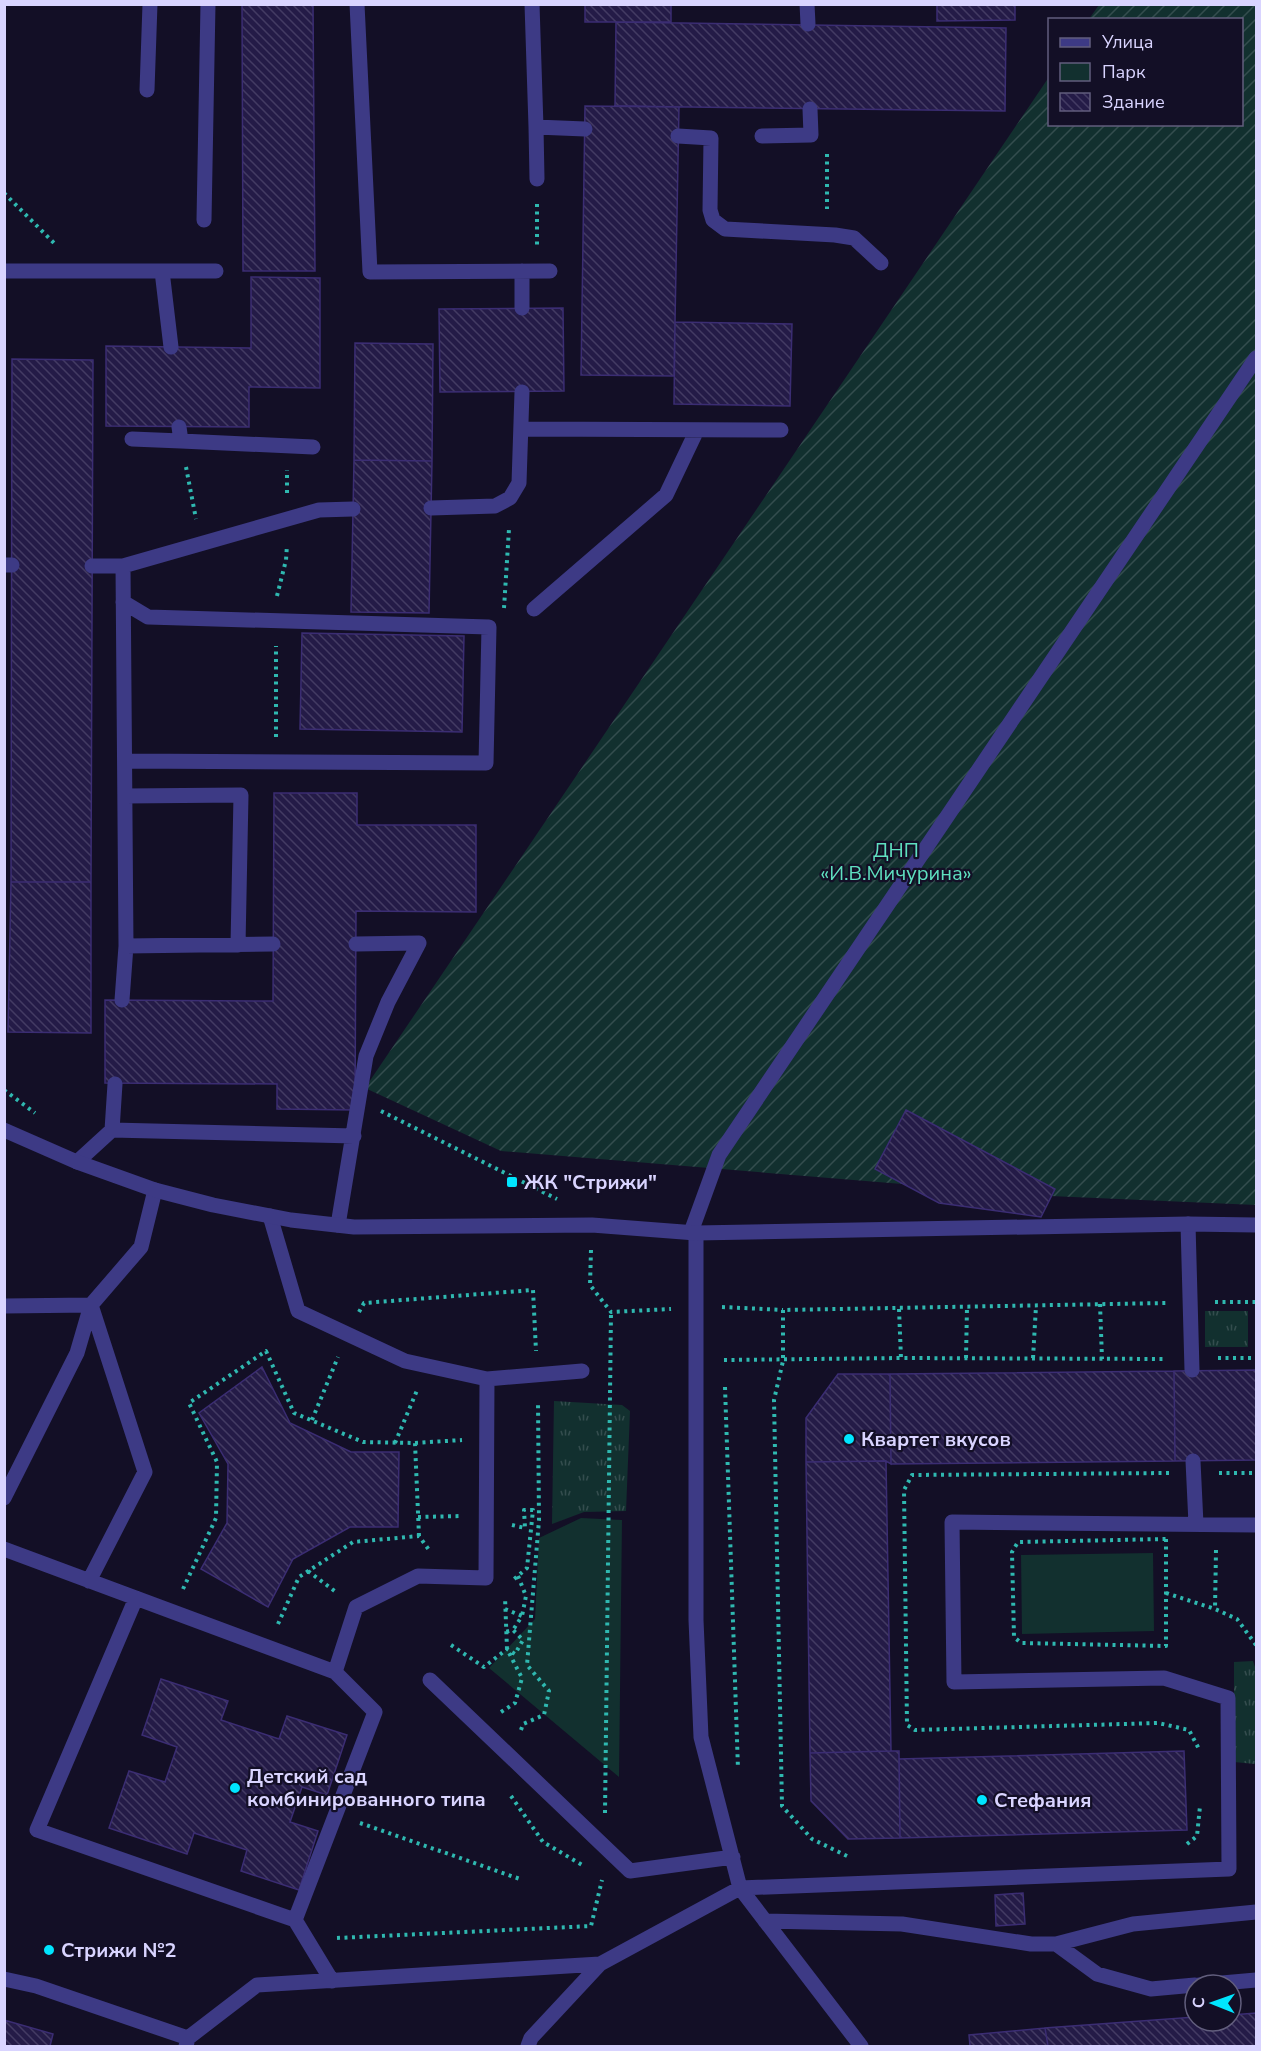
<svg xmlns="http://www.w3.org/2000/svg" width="1261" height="2051" viewBox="0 0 1261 2051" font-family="'Nunito Sans',sans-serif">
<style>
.grass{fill:url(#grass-tufts)}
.park{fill:#12302f}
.garden{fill:url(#garden-furrows)}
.building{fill:url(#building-back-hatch);stroke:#3b2d73;stroke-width:1.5}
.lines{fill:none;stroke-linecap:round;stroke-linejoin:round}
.path{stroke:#2fb8b0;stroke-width:4;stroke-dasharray:3 4.5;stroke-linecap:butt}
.lane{stroke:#3d3a85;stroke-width:15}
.street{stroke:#3d3a85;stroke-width:15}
.poi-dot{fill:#00e5ff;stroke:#130f26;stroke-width:2}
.labels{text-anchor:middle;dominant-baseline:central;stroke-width:4.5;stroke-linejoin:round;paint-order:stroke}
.park-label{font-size:20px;fill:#5fe0c0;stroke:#130f26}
.poi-label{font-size:20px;font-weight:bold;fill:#d9d4ff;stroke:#130f26;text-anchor:start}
</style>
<defs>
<pattern id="grass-tufts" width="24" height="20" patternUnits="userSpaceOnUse" patternTransform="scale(1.5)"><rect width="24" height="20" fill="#12302f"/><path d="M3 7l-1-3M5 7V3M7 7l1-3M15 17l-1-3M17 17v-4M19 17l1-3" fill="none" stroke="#344d4e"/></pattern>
<pattern id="garden-furrows" width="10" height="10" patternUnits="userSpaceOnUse" patternTransform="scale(1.5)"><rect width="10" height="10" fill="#12302f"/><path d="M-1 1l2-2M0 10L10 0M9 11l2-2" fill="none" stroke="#344d4e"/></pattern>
<pattern id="building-back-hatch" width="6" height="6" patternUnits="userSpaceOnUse" patternTransform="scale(1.5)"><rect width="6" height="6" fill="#241b47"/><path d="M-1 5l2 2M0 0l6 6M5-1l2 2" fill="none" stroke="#433b63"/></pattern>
</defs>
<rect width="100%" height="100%" fill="#130f26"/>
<path class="grass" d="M1205,1311H1248V1347H1205Z
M554,1401L622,1405L630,1411L626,1511L584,1512L552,1524Z
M1253,1661L1256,1670L1255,1764L1234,1762V1662Z"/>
<path class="park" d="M581,1518L622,1520L619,1777L489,1668L535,1619L539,1538Z
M1153,1553L1154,1631L1022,1634L1021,1555Z"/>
<path class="garden" d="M1099,5H1256V1205L1050,1196L501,1151L365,1088L1049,77L1050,124H1242V20L1089,19Z"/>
<path class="building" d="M242,4H313L315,271H243Z
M585,4H671V22H585Z
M937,4H1015V20L937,21Z
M616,22L1006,28L1005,111L615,106Z
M585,106L679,107L674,376L581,375Z
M251,277L320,278V388L249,387V427L106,426V346L251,348Z
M563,308L564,391L440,392L439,309Z
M675,322L792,324L790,406L674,404Z
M355,343L433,344L432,461L354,460Z
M12,359L93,360L91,882H11Z
M354,460L432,461L429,613L351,612Z
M302,633L464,636L462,732L300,729Z
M274,793H357V825H476V912L356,911L355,1110L277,1109V1084L105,1083V1000L273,1001Z
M11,882H91V1033L8,1032Z
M906,1110L1055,1189L1041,1217L939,1203L875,1169Z
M262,1367L290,1423L351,1452H399L398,1527H350L293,1559L268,1607L201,1569L227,1523L228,1464L199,1413Z
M1256,1370V1460L1175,1461L1174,1371Z
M1174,1371L1175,1461L891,1464L890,1374Z
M838,1374H890L891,1464L886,1461L806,1462V1418Z
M886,1461L891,1751L810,1753L806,1462Z
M161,1679L228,1701L221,1720L279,1739L287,1716L347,1735L327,1795L302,1787L290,1822L318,1831L299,1890L241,1871L247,1850L194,1833L187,1854L109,1828L129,1771L165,1782L177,1747L142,1735Z
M891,1751H899L900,1838L848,1839L811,1801L810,1753Z
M1184,1751L1187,1830L900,1838L899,1759Z
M1023,1893L1025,1924L996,1926L995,1895Z
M1256,2013V2046H1048L1045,2028L1195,2017V2021H1231V2015Z
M4,2020L53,2034L50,2046H4Z
M1045,2028L1048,2046H970L969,2035Z"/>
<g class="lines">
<path class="path" d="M827,154V209
M4,193L57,246
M537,204V247
M186,467L196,519
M287,493V470
M277,596L286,560L287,545
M504,608L509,529
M276,737V646
M4,1090L35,1113
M381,1111L557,1199
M591,1250L590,1285L611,1312L671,1309
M1215,1302H1256
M1100,1304L1102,1359
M722,1307L783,1310
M899,1309L901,1358L1166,1359
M359,1312L364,1303L533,1290L536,1351
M966,1358L967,1307
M1033,1358L1036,1306
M1218,1358H1256
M724,1360L901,1358
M725,1387L738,1769
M312,1420L338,1357
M395,1443L418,1388
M415,1443L462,1440
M1169,1473L912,1475L904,1490L907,1725L915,1730L1158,1723L1189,1730L1200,1751
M1219,1473H1256
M418,1517L462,1516
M512,1525L525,1528L524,1510H533L527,1568L512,1581
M1166,1539V1646L1021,1643L1014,1637L1012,1552L1018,1542Z
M1216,1550L1215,1609L1237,1619L1256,1645
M308,1571L336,1592
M518,1576L526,1596L522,1616
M183,1589L216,1518L217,1462L189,1403L266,1351L294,1413L363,1442L415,1443L419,1536
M1166,1593L1215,1609
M505,1609L522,1616L513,1630
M278,1624L299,1577L353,1542L419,1536L429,1550
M451,1645L484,1667L507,1649L515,1654L523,1640L513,1630L505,1632
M501,1712L515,1703L522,1678L507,1649L505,1597
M521,1730L523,1724L544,1715L549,1691L527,1665L539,1520L538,1401
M511,1796L543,1842L584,1866
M605,1813L611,1312
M360,1823L520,1879
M1187,1844L1197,1836L1200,1806
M847,1856L812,1839L782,1806L774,1400L783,1361V1310L1166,1303
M337,1938L591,1926L602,1880"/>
<path class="lane" d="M357,4L370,272L550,271
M532,4L536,127L585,129
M807,4L808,24
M147,90L150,4
M536,127L537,179
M678,136L711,138L710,210L713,220L725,229L835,235L854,238L881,263
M762,136L811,135L810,109
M204,220L208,4
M4,271H216
M162,271L171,347
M522,308V271
M179,427L181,441L313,447
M522,429L781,430
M132,439L181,441
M431,508L495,506L510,498L519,483L522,392
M4,565H12
M92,566H123L126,946L273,944
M123,566L319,510L353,509
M123,602L148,617L489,627L486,763L125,761
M534,609L666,495L697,430
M125,796L241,795L238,945
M122,1000L126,946
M112,1130L354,1136
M77,1162L112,1130L115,1084
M1188,1224L1192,1370
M338,1225L366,1056L388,1002L419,943L356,944
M691,1232L719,1155L1256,358
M696,1233V1620L701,1737L740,1888L861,2046
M4,1306L91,1305L145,1472L89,1581
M487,1379L582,1371
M1193,1461L1196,1524
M4,1498L77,1353L91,1305L141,1247L155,1190
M4,1549L335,1672L356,1607L418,1576L486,1578L487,1379L405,1361L298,1311L270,1216
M136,1598L37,1830L295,1920L375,1712L335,1672
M430,1680L630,1871L733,1857
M295,1920L332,1981
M765,1921L902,1924L1031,1944H1056L1133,1924L1256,1912
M1056,1944L1097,1974L1151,1989L1195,1985
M4,1979L36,1986L188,2038
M1199,1985L1256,1980
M186,2046L188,2038L257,1985L600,1964
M528,2046L531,2038L600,1964L740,1888L1229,1869L1228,1698L1164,1678L954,1682L952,1522L1256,1525"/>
<path class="street" d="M4,1130L77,1162L155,1190L213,1205L291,1220L354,1227L592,1225L696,1233L1188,1224L1256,1225"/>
</g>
<g class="poi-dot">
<rect x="506" y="1176" width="12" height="12" rx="3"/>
<circle cx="849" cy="1439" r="6"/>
<circle cx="235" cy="1788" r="6"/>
<circle cx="982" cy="1800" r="6"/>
<circle cx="49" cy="1950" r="6"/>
</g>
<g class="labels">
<g class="park-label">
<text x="896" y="850">ДНП<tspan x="896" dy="23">«И.В.Мичурина»</tspan></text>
</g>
<g class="poi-label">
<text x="524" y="1182">ЖК "Стрижи"</text>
<text x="861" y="1439">Квартет вкусов</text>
<text x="247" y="1776">Детский сад<tspan x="247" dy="23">комбинированного типа</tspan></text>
<text x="994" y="1800">Стефания</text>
<text x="61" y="1950">Стрижи №2</text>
</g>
</g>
<rect width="1261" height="2051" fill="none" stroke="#d9d4ff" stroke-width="12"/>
<rect x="1048" y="18" width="195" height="108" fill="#130f26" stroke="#625e7d" stroke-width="1.5"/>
<rect x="1060" y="38" width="30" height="9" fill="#3d3a85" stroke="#625e7d" stroke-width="1.5"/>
<text x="1102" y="48" font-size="18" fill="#d9d4ff">Улица</text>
<rect x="1060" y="63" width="30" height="18" fill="#12302f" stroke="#625e7d" stroke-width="1.5"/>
<text x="1102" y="78" font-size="18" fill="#d9d4ff">Парк</text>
<rect x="1060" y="93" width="30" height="18" fill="url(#building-back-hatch)" stroke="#625e7d" stroke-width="1.5"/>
<text x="1102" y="108" font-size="18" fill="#d9d4ff">Здание</text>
<g transform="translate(1213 2003) rotate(271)"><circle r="28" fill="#130f26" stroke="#625e7d" stroke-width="1.5"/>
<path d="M0-4.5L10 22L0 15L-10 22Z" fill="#00e5ff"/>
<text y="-9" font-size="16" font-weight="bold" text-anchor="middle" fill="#d9d4ff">С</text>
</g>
</svg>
